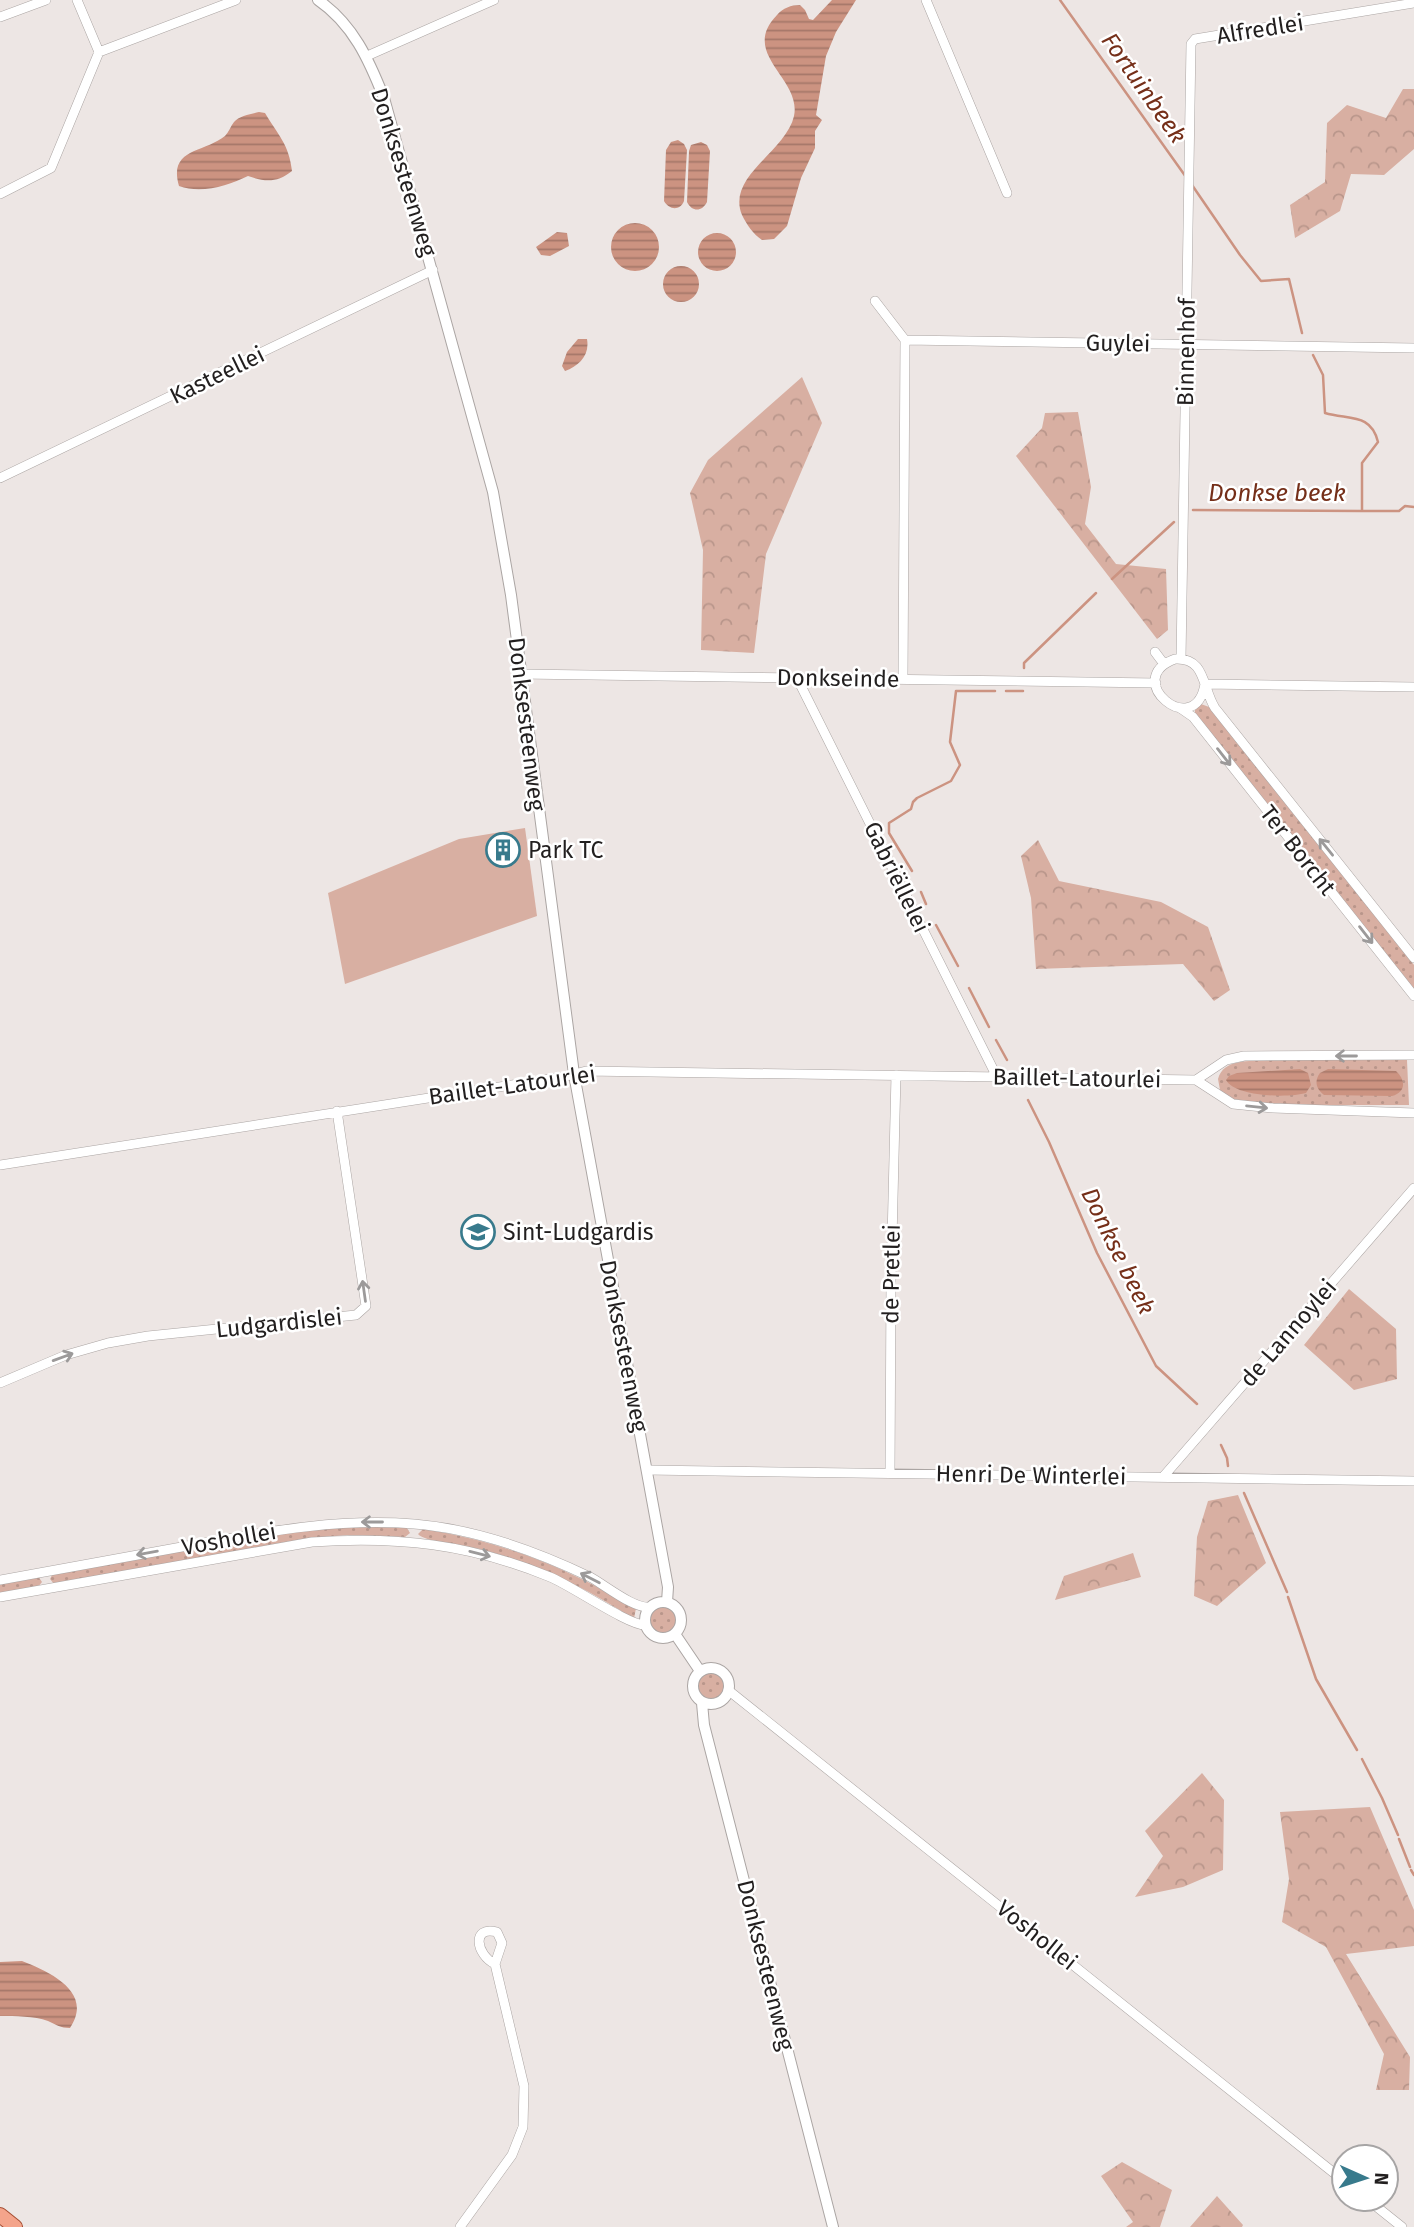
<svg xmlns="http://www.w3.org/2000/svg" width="1414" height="2227" viewBox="0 0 1414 2227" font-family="'Fira Sans',sans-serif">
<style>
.grass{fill:url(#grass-dots)}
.forest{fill:url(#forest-crowns)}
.garden{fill:#d8afa2}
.water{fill:url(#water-rules)}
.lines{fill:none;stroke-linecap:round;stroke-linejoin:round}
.stream{stroke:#cc9381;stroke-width:2.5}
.minor-casing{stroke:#aba5a3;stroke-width:10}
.tertiary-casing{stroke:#aba5a3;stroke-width:12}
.primary-casing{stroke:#a54e33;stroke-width:16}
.minor{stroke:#fff;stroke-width:9}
.tertiary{stroke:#fff;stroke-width:10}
.primary{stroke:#f4a48b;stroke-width:14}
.oneway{stroke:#9c9a9a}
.labels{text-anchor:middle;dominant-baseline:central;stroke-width:5;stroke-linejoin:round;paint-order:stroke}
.street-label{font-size:23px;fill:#221f1f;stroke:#fff}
.poi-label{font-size:23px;fill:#221f1f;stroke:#fff;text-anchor:start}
.water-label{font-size:24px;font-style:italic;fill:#752f19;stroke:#fff}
</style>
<defs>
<pattern id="grass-dots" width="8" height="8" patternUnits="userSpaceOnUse" patternTransform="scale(1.75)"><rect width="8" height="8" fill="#d8afa2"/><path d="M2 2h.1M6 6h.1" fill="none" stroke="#b9968b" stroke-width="1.8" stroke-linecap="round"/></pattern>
<pattern id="forest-crowns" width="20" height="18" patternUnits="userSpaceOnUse" patternTransform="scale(1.75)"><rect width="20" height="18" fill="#d8afa2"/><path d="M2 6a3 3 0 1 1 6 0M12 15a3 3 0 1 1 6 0" fill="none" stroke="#b9968b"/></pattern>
<pattern id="water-rules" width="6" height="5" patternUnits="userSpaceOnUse" patternTransform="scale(1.75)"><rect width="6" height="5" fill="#cc9381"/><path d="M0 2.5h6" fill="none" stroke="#a57769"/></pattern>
</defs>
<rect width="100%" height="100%" fill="#ede6e4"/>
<path class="grass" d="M1201,704L1209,707L1414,965V990L1195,714V708Z
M1268,1060H1407L1409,1105H1276L1232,1099L1220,1090L1218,1079C1224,1058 1249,1062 1268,1060Z
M347,1526L407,1528L410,1533L405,1537L347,1535L303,1539L54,1584L50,1579L53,1573L314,1528Z
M423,1529C505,1542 564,1567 636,1608L634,1619C587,1588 535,1563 480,1549C467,1546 424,1542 418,1534Z
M38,1576L42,1582L38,1587L0,1594V1583Z
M650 1620a13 13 0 1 1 26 0a13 13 0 1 1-26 0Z
M698 1686a13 13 0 1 1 26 0a13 13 0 1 1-26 0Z"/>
<path class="forest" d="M1403,89H1414V149L1384,175L1351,174L1340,211L1295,238L1290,205L1325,182L1327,123L1347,105L1386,118Z
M802,377L822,423L766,554L754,653L701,650L703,550L690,493L708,460Z
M1078,412L1091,487L1085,524L1116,564L1166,569L1168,630L1157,639L1016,456L1042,428L1045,413Z
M1038,840L1059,881L1161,902L1208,927L1230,990L1214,1001L1183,964L1036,969L1031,898L1021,856Z
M1349,1289L1396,1329L1397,1379L1354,1390L1304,1345Z
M1238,1495L1266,1563L1217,1606L1194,1596L1197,1537L1208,1501Z
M1133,1553L1141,1577L1055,1600L1064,1576Z
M1202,1773L1224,1800L1223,1870L1183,1887L1135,1897L1163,1856L1145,1831Z
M1370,1807L1414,1910V1946L1346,1954L1410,2057L1409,2090H1376L1384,2054L1326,1947L1282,1922L1289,1879L1280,1812Z
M1122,2162L1172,2190L1160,2227H1126L1133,2222L1101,2176Z
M1217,2196L1243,2225L1242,2227H1190Z"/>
<path class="garden" d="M525,828L537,916L345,984L328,893L459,839Z"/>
<path class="water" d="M832,0H856L836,32L826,56L816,115L822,120L815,131V148L801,178L787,226L774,239L762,240C753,234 747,225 742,215C726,176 786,152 794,116C802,78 739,54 777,15C783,8 791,5 800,5L805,10L809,19L813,20Z
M259,112L265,113C278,135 289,144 292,171C277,183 265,182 248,176C228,186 201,194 179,186C168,148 204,153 225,136C229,132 230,127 234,122C239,116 251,114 259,112Z
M678,140L684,144L687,150L684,201C680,211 669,210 664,201L666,150L671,142Z
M701,142L707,145L710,151L707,202C702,212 692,212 687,202L689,151L691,145Z
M611 247a24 24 0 1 1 48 0a24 24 0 1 1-48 0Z
M557,232L567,233L569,246L550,256L541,255L536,247Z
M698 252a19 19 0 1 1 38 0a19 19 0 1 1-38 0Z
M663 284a18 18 0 1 1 36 0a18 18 0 1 1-36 0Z
M578,339H587C590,355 579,366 565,371L562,366L567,352Z
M1300,1069L1308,1073L1311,1085L1306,1093C1289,1098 1235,1097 1226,1080L1229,1076L1237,1073Z
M1328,1069L1396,1071C1406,1080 1406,1092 1392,1096L1324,1095C1316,1089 1314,1081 1320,1073Z
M22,1961C50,1972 94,1992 70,2028C60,2028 57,2025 48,2021C34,2016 15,2016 0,2016V1962Z"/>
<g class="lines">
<path class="stream" d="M1060,0L1186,177
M1192,185L1240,255L1261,281L1289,279L1302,333
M1313,355L1323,375L1325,413C1349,420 1371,413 1378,442L1362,463V511H1399L1405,506L1414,507
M1193,510L1361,511
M1112,579L1174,522
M1024,668V663L1096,593
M1006,691H1023
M912,871L889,833V823L911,809L913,802L917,798L951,781L960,765L950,742L956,691H995
M921,892L926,904
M936,925L958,966
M969,988L989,1027
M996,1040L1007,1060
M1028,1100L1049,1142L1097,1253L1156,1366L1197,1404
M1221,1445L1227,1458L1228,1466
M1244,1493L1287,1592
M1288,1597L1316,1679L1357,1750
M1362,1759L1382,1798L1398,1835
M1399,1839L1410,1867
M1411,1870L1414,1875"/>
<g class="minor-casing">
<path id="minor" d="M926,0L1007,193
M0,17L46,0
M99,52L236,0
M367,56L494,0
M0,194L51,168L99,52L77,0
M875,301L905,340
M905,340L1414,348
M0,478L433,270
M1155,652L1164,664
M1181,659L1191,44L1195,39L1414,3
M521,674L1156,683
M797,678L997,1077
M903,679L905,340
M1205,684C1195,742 1120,679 1175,659C1206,657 1202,688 1215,708L1414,958
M1205,684L1414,687
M1180,708L1193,717L1414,996
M1196,1080L1226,1060L1244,1056L1414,1055
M0,1165L563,1077L586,1071L1196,1080L1233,1104L1273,1108L1414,1113
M0,1383L66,1355L108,1343L148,1336L356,1315L366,1306L337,1111
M647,1470L1414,1481
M890,1473L891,1281L896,1075
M1163,1477L1414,1188
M0,1580C66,1568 132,1556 198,1544C270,1531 340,1518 414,1524C476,1529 534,1550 590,1577C605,1585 635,1610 651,1607
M0,1597L312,1542C397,1536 470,1544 550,1577C572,1586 628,1625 645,1625
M728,1690L1344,2181
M1367,2199L1402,2227
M460,2227L512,2155L523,2127L524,2086L495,1964L502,1943L497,1932C471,1925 476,1955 495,1964"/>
</g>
<g class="tertiary-casing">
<path id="tertiary" d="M318,0C353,24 369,60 384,98L493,492L511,595L574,1074L668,1587L667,1602
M645 1620a18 18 0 1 1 36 0a18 18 0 1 1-36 0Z
M675,1634L700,1671
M693 1686a18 18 0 1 1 36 0a18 18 0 1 1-36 0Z
M702,1703L704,1725L833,2227"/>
</g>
<g class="primary-casing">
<path id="primary" d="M0,2215L15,2227"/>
</g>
<use href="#minor" class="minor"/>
<use href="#tertiary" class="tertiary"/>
<use href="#primary" class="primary"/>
</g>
<defs><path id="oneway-shaft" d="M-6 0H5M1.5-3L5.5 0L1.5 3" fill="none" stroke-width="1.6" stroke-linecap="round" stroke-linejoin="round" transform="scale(1.75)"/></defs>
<g class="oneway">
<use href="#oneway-shaft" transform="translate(1224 757) rotate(52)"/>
<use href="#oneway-shaft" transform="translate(1326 847) rotate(-129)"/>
<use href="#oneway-shaft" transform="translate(1366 935) rotate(52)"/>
<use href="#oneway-shaft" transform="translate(1346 1056) rotate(-180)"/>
<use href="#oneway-shaft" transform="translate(1257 1107) rotate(6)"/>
<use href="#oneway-shaft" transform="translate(364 1291) rotate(-98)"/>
<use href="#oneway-shaft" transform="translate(63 1357) rotate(-20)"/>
<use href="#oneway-shaft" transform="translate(372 1522) rotate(-180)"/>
<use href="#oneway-shaft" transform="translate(147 1553) rotate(170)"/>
<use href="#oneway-shaft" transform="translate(480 1554) rotate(14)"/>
<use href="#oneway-shaft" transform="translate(590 1578) rotate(-153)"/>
</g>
<defs>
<g id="building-ring" transform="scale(1.75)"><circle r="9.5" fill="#fff" stroke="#387a8c" stroke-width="1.5"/><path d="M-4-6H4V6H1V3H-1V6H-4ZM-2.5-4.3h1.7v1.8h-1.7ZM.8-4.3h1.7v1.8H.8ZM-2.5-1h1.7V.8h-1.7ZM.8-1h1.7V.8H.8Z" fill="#387a8c"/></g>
<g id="school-ring" transform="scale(1.75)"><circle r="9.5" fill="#fff" stroke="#387a8c" stroke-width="1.5"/><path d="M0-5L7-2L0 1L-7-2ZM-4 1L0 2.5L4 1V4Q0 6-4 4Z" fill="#387a8c"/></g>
</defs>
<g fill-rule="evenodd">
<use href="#building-ring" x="503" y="850"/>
<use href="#school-ring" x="478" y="1232"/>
</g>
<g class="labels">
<g class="street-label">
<text transform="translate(1260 29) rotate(-9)">Alfredlei</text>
<text transform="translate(404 172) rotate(73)">Donksesteenweg</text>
<text transform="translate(1118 343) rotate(1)">Guylei</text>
<text transform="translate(1186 352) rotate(-89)">Binnenhof</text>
<text transform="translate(217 375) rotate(-26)">Kasteellei</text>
<text transform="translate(838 678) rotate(1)">Donkseinde</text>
<text transform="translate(527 724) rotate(83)">Donksesteenweg</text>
<text transform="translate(1298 850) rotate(52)">Ter Borcht</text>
<text transform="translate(897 877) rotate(64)">Gabriëllelei</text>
<text transform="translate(1077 1078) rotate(1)">Baillet-Latourlei</text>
<text transform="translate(512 1085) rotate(-8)">Baillet-Latourlei</text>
<text transform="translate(891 1274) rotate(-89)">de Pretlei</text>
<text transform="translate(279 1323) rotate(-6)">Ludgardislei</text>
<text transform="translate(1288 1333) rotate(-49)">de Lannoylei</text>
<text transform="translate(624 1346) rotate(79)">Donksesteenweg</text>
<text transform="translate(1031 1475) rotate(1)">Henri De Winterlei</text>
<text transform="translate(229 1539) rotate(-10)">Voshollei</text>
<text transform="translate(1037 1935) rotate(39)">Voshollei</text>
<text transform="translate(766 1965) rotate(76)">Donksesteenweg</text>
</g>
<g class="poi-label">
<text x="528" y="850">Park TC</text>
<text x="503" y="1232">Sint-Ludgardis</text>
</g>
<g class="water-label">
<text transform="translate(1144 88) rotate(55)">Fortuinbeek</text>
<text x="1277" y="493">Donkse beek</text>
<text transform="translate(1118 1251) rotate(64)">Donkse beek</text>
</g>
</g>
<g transform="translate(1365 2178) rotate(93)"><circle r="33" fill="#ffffff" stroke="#a7a5a5" stroke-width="2"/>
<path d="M0-5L12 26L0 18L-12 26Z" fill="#387a8c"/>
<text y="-10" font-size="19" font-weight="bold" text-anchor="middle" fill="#221f1f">N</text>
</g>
</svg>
